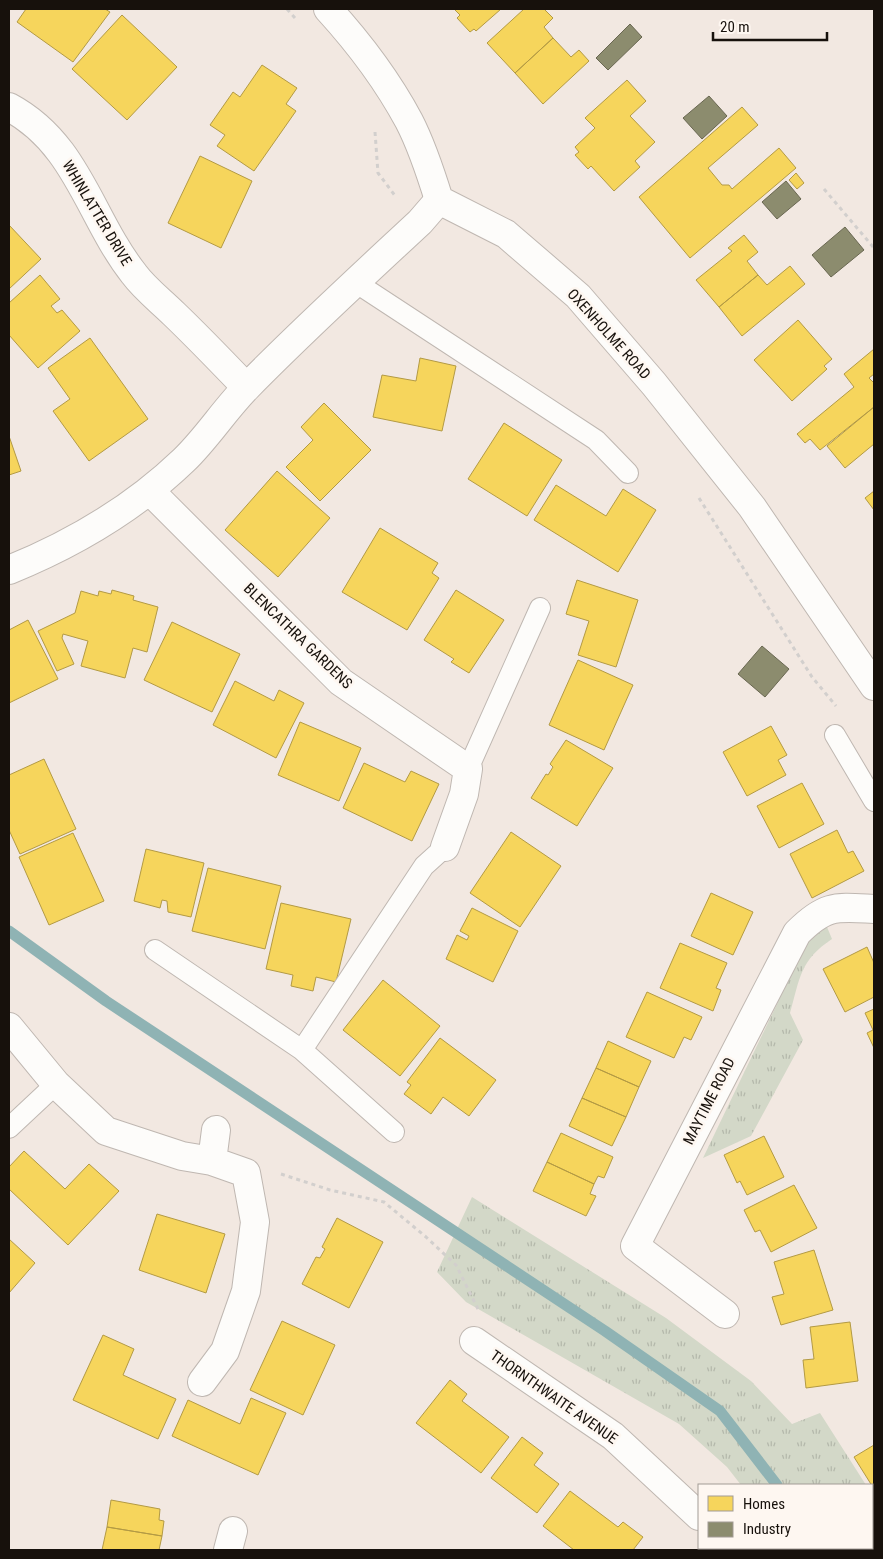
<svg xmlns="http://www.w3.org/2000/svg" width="883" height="1559" viewBox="0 0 883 1559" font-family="'Roboto Condensed',sans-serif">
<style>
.grass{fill:url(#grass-tufts)}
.homes{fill:#f6d55c;stroke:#b39a44}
.industry{fill:#8c8c6e;stroke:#696751}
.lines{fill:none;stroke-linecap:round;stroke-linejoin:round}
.stream{stroke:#8fb3b4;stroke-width:11}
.lane-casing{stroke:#bfb7b1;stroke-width:22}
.street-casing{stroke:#bfb7b1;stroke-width:30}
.secondary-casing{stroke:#bfb7b1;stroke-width:30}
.path{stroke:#d2cfcd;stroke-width:3;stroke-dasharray:4 4;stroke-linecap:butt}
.lane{stroke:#fdfcfa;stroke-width:20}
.street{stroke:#fdfcfa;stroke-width:28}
.secondary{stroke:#fdfcfa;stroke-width:28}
.labels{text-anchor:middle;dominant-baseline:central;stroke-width:5;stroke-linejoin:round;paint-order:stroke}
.street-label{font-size:15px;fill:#17110c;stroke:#fef7f1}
</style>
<defs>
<pattern id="grass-tufts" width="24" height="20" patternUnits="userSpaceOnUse" patternTransform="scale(1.25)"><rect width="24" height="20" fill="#d3d8c8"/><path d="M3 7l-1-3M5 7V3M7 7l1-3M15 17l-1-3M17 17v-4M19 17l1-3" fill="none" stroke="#b4b8ab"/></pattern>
</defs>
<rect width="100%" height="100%" fill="#f2e8e1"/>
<path class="grass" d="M827,927L832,939C800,960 800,978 790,1013L803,1040L751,1136L703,1158L778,1002L789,964L802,945Z
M472,1197L666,1318L751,1381L792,1424L820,1413L866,1485H741L727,1467L679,1424L466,1302L437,1272Z"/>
<path class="homes" d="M26,9H105L110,12L73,62L17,22Z
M454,9H501L476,31L474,29L470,32L457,18L460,15Z
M524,9H544L553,18L544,27L553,38L515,73L487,43Z
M122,15L177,67L127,120L72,69Z
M553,38L571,57L579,50L589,61L543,104L515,73Z
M262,65L297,88L286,104L296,111L254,171L217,146L225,135L210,125L233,92L240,97Z
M627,80L646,101L630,116L655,142L635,161L640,167L614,191L591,166L588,169L575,155L579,152L575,147L595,128L585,118Z
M742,107L758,125L708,168L722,185H729L732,189L779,148L796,168L690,258L639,197Z
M200,156L252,181L221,248L168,223Z
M796,173L804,183L797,189L789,180Z
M9,225L41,259L9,289Z
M744,235L758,252L747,261L758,275L719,307L696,280L732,251L728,248Z
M790,266L805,284L742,336L719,307L758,275L767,285Z
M40,275L60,299L51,306L57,313L62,310L80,331L38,368L9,335V303Z
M798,320L832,359L824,366L827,369L792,401L754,360Z
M90,338L148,419L89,461L53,411L70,399L48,368Z
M874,349V374L869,378L874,383V407L820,450L810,439L805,443L797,434L854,387L844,374Z
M420,358L456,366L442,431L373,417L382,375L416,381Z
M324,403L371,450L320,501L286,467L313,440L301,427Z
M874,407V444L845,468L827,446Z
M504,423L562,460L527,516L468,479Z
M9,436L21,471L9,475Z
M277,471L330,518L278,577L225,530Z
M556,485L606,516L623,489L656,510L618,572L534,520Z
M874,491V510L865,498Z
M380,528L438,563L432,573L439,578L407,630L342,592Z
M577,580L638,600L616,667L578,655L589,621L566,614Z
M112,590L134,596L133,600L158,607L147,652L133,648L125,678L81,666L88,641L63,634L62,638L74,664L57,671L38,631L75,613L81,591L98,596L99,591L111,594Z
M456,590L504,620L469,673L451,662L454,659L424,640Z
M28,620L58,679L9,703V630Z
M172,622L240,654L212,712L144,680Z
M578,660L633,685L604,750L549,725Z
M235,681L274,701L279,690L304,703L276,758L213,725Z
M300,722L361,748L339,801L278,775Z
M771,726L787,755L778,760L786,775L747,796L723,752Z
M566,740L613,768L577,826L531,798L546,774L548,775L553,767L550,764Z
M44,759L76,829L20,854L9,830V775Z
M364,763L405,782L411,771L439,784L412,841L343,808Z
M802,783L824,824L779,848L757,806Z
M837,830L848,853L853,851L864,871L812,898L790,854Z
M511,832L561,866L520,927L470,893Z
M73,833L104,901L49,925L19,857Z
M146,849L204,863L191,917L168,912L167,901L162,900L160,908L134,901Z
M208,868L281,886L265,949L192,931Z
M711,893L753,912L733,955L691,936Z
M281,903L351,919L336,982L316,977L313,991L291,986L293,975L266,969Z
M472,908L518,931L493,982L446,959L457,935L467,940L469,936L460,931Z
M680,943L727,963L716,988L721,990L713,1011L660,988Z
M867,947L874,963V997L845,1012L823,969Z
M383,980L440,1026L400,1076L343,1030Z
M647,992L702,1017L691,1040L684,1037L674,1058L626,1037Z
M874,1009V1048L867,1033L873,1030L865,1013Z
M440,1038L496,1080L469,1116L443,1097L431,1114L404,1094L411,1085L407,1082Z
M608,1041L651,1061L639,1087L596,1068Z
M596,1068L639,1087L626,1117L582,1098Z
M582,1098L626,1117L612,1146L569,1126Z
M561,1133L613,1157L604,1178L598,1176L594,1184L547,1162Z
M764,1136L784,1177L747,1195L740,1181L737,1183L724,1155Z
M24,1151L65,1189L89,1164L119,1191L68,1245L9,1189V1167Z
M547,1162L594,1184L590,1194L596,1196L586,1216L533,1191Z
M794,1185L817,1228L771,1252L760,1230L755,1232L744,1210Z
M157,1214L225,1234L206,1293L139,1270Z
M337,1218L383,1242L349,1308L302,1284L316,1257L320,1258L325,1249L322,1247Z
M9,1239L35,1263L9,1293Z
M814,1250L833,1310L781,1325L772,1297L784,1294L774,1262Z
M282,1321L335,1345L303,1415L250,1390Z
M850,1322L858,1381L806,1388L803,1360L814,1359L810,1327Z
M103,1335L134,1349L123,1375L176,1399L158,1439L73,1400Z
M450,1380L467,1394L462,1401L509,1437L481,1473L416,1423Z
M251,1398L286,1413L258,1475L172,1436L188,1400L240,1424Z
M522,1437L543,1453L534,1465L559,1484L537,1513L491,1478Z
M874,1445V1489L854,1457Z
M570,1491L618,1527L623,1522L643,1537L633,1550H574L543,1526Z
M111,1500L160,1509L159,1520L164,1521L162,1536L107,1527Z
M107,1527L162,1536L159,1550H102Z"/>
<path class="industry" d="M630,24L642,37L608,70L596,58Z
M709,96L727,116L702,139L683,118Z
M786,181L801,199L777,219L762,202Z
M845,227L864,250L831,277L812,255Z
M762,646L789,669L765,697L738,674Z"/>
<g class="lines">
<path class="stream" d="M9,931L106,1001L605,1331L720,1411L777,1485"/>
<g class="lane-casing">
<path id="lane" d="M355,282L596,440L628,473
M835,735L874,801
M468,769L540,608
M155,950L302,1050L394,1132
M302,1050L424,866L445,847
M9,1128L56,1084"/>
</g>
<g class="street-casing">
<path id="street" d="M9,107C78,144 89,217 134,274C145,289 161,301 174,314C199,338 222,362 246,387
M150,491L341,682L468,769L464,794L445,847
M9,570C73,544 133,509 184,460C207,438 225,409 248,386C304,329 362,276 420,222L439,200
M9,1027L56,1084L106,1131L182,1156L212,1161L246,1173L255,1222L246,1291L225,1351L202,1382
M212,1161L216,1130
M725,1314L635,1246L797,933C826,904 836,907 874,909
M474,1341L613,1436L699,1516
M725,1548L726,1550
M228,1550L233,1531"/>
</g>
<g class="secondary-casing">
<path id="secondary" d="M328,9C359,43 387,80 409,121C422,146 431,174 439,200L506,234L578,296L654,384L752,507L874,686"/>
</g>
<path class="path" d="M287,9L295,18
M375,132L378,173L396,197
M824,189L874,248
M699,498L812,677L836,706
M281,1174L330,1190L384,1202L426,1237L456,1265L478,1309"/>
<use href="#lane" class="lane"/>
<use href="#street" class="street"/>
<use href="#secondary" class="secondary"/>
</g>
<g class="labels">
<g class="street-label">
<text transform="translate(97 213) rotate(59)">WHINLATTER DRIVE</text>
<text transform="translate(609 334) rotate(48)">OXENHOLME ROAD</text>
<text transform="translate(298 636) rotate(44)">BLENCATHRA GARDENS</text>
<text transform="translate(709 1101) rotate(-63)">MAYTIME ROAD</text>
<text transform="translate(554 1397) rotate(35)">THORNTHWAITE AVENUE</text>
</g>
</g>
<rect width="883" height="1559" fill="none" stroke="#17110c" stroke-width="20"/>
<rect x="698" y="1484" width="175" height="65" fill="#fef7f1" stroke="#a29b95"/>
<rect x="708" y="1496" width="25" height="15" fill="#f6d55c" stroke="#a29b95"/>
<text x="743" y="1509" font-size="15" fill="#17110c">Homes</text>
<rect x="708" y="1522" width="25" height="15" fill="#8c8c6e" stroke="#a29b95"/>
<text x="743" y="1534" font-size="15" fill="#17110c">Industry</text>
<path d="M713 32v8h114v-8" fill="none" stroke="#17110c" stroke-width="2.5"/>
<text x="720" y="32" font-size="15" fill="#17110c" stroke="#fef7f1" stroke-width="4" paint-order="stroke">20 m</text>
</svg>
